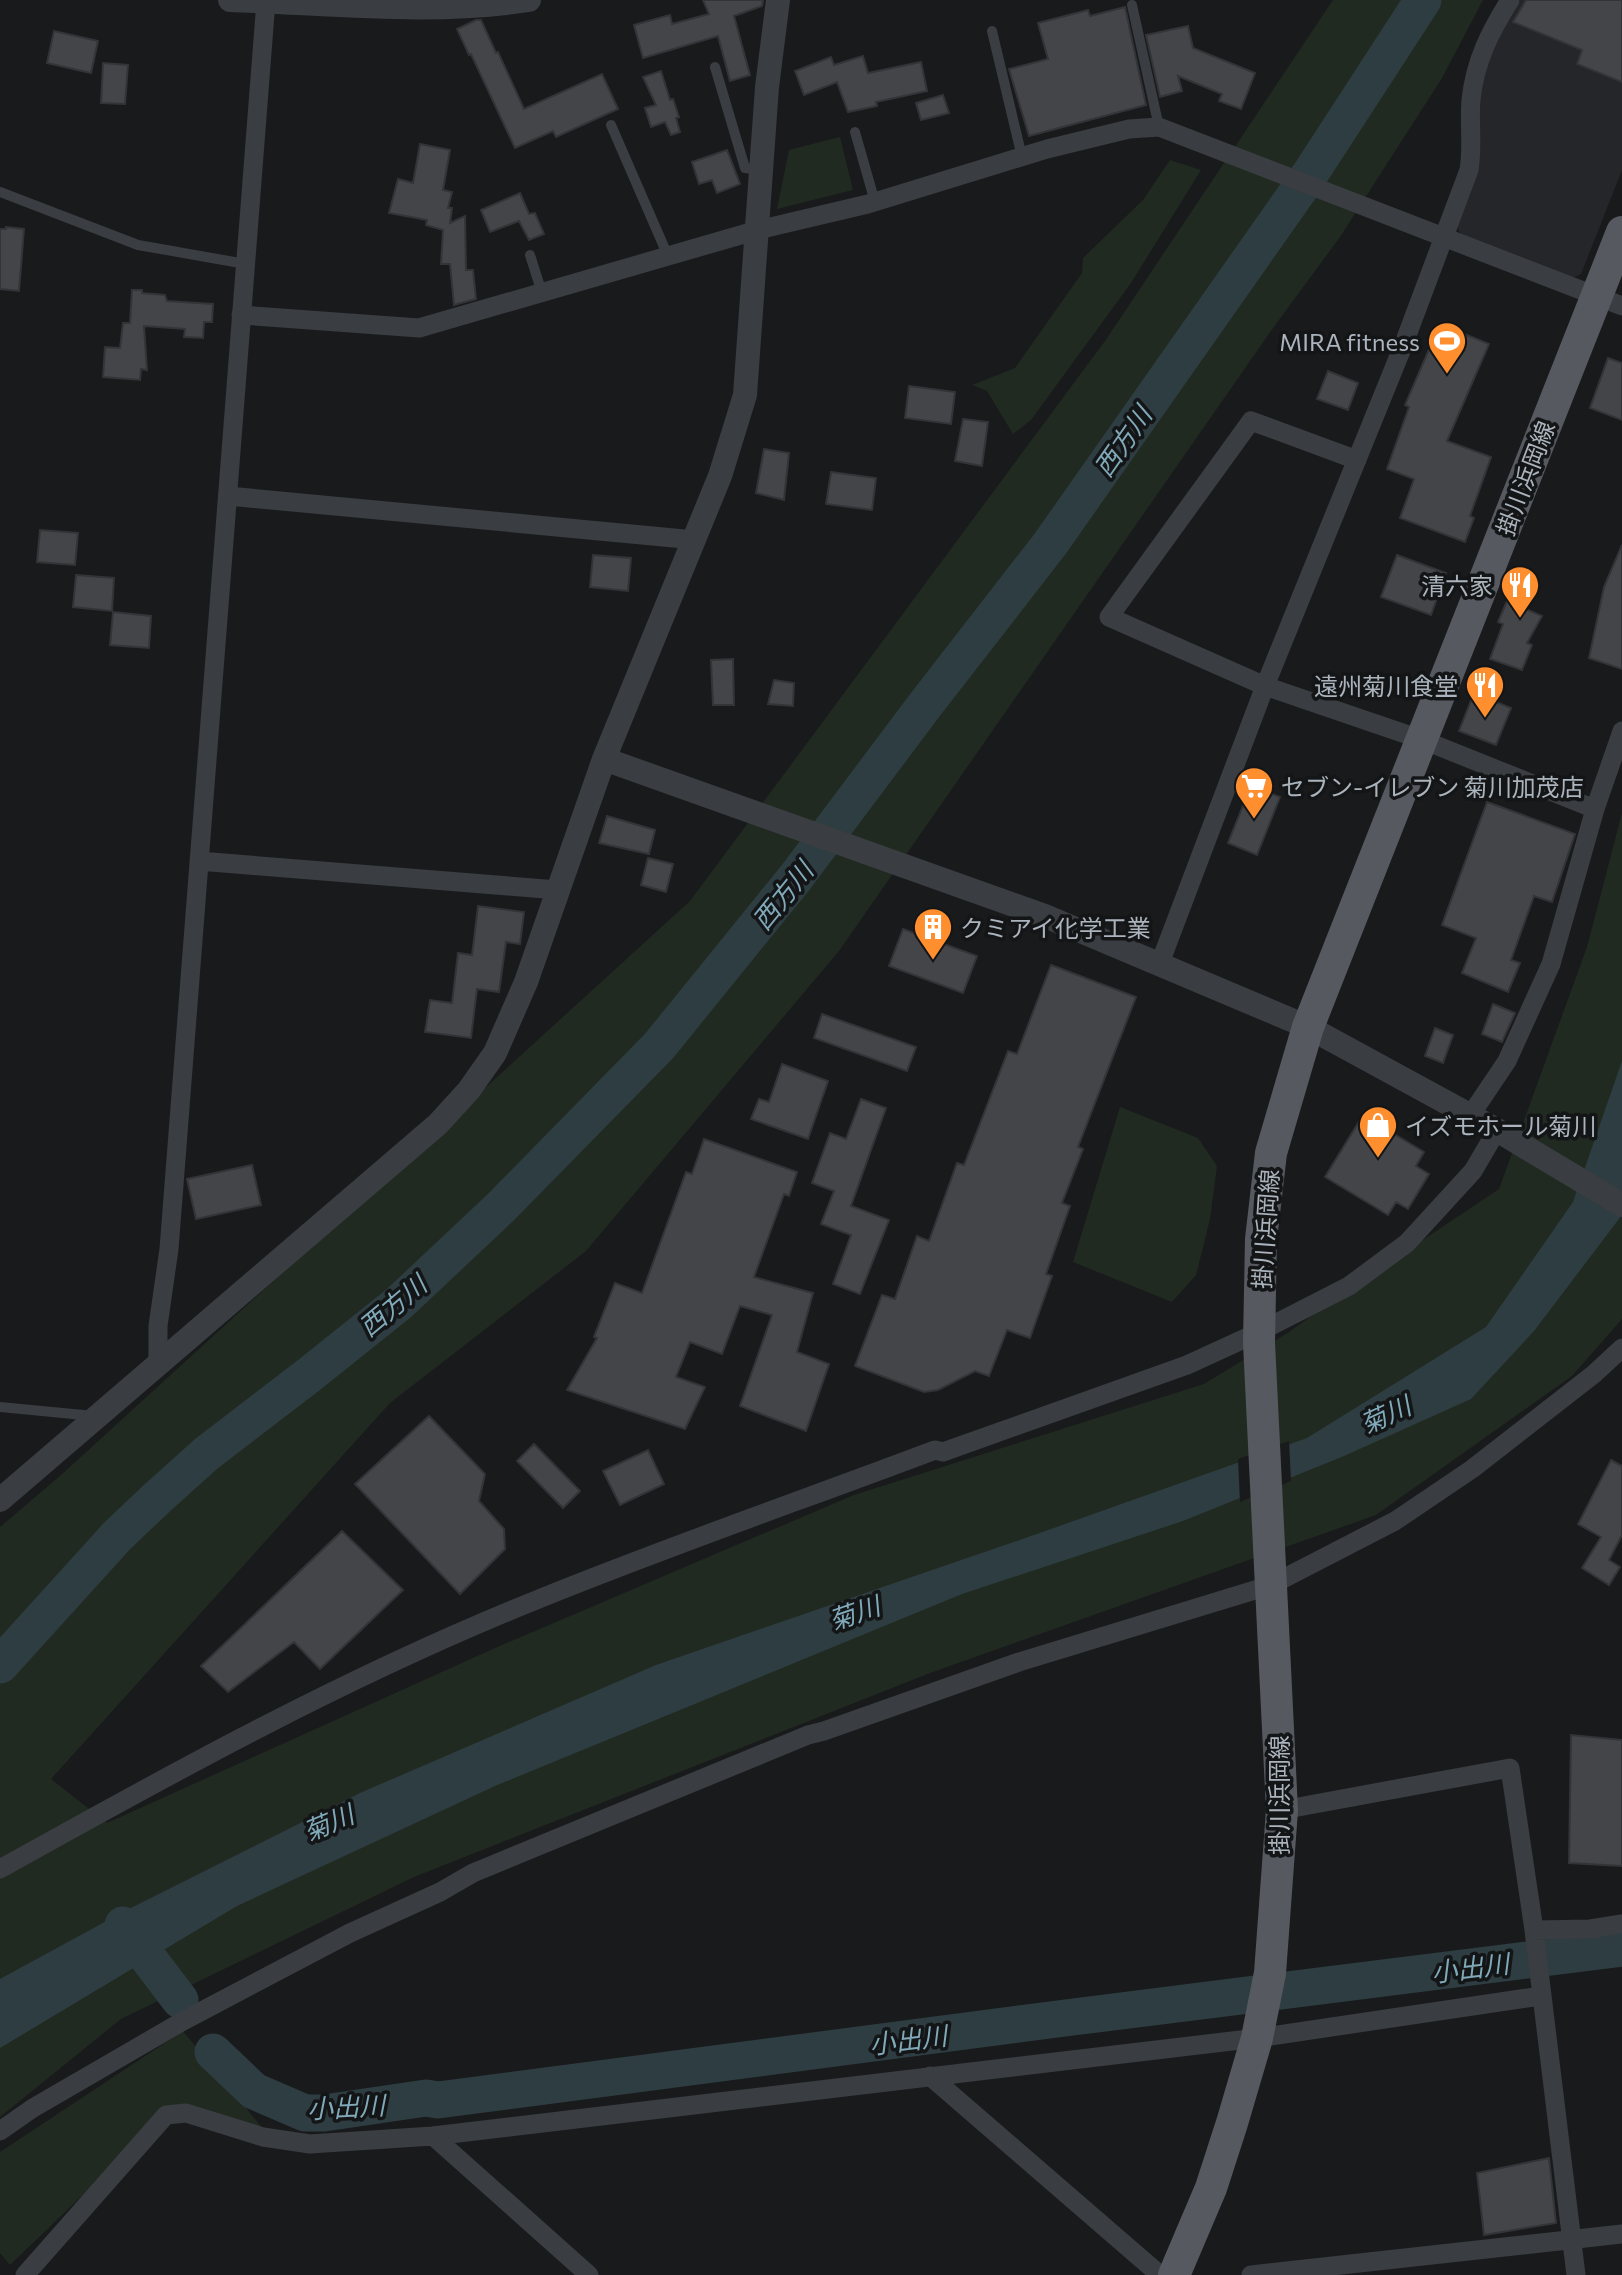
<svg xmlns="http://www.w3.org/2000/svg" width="1622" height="2275" viewBox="0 0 1622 2275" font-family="Commissioner,'Noto Sans JP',sans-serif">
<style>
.built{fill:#252629}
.green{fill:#212a21}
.water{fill:#2e3d41}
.pier{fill:#191a1c}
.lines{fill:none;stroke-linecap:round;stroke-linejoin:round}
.river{stroke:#2e3d41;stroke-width:37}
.building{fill:#434549;stroke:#333438;stroke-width:2}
.service{stroke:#3a3d41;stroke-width:10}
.minor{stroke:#3a3d41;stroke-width:19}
.tertiary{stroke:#3a3d41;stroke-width:24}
.primary{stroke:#565a60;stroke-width:32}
.labels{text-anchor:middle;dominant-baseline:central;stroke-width:7;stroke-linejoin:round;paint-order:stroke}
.poi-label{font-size:24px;fill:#abb4bc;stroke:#141517;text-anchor:end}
.street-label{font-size:24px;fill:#abb4bc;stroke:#141517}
.water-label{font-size:26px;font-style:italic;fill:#80aab9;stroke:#141517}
</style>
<rect width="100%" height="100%" fill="#191a1c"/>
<path class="built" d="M1520,0H1622V170L1581,274L1570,279L1461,235L1456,224L1487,63L1500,31Z"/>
<path class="green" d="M1333,0H1483L1442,78L1340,237L1273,328L839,951L586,1251L390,1403L51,1779L107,1823L495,1648L854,1495L1204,1384L1286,1334L1348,1290L1499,1189L1587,947L1622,813V1319L1572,1376L1376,1515L930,1673L414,1877L121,2019L0,2117V1527L61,1475L690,901L1105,341Z
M840,137L853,190L777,209L789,150Z
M1170,160L1201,170L1131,283L1031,420L1013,434L987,391L972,385L1015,368L1082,273L1083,258L1143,200Z
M1120,1107L1198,1138L1217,1166L1210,1219L1196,1275L1172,1302L1073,1262Z
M183,2031L264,2130L166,2115L10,2265L0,2253V2152Z"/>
<path class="water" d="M1622,1061V1215L1534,1331L1471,1399L1344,1456L1183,1521L962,1594L495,1786L237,1906L0,2048V1979L123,1912L360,1793L656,1665L1037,1534L1307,1438L1486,1327L1573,1202Z"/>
<path class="pier" d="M1289,1441L1291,1481L1240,1502L1238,1459Z"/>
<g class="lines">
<path class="river" d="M0,1665L117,1536L156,1499L206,1454L309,1375L399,1303L500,1208L659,1046L796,877L925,705L1050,544L1310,174L1423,0
M123,1925L180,2000
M213,2052L254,2091L305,2113H324L426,2098L438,2100L1073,2017L1622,1948"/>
</g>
<path class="building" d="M703,0H763L762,6L734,16L750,75L730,81L718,36L643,58L634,25L670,15L672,24L709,14Z
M1526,0H1622V82L1577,64L1582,50L1513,22Z
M1125,7L1146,105L1029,136L1009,69L1048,59L1038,23L1088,10L1090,16Z
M476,20H481L496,53L498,52L524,109L602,74L618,109L556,137L553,131L515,148L471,54L469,55L457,29Z
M1188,26L1193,48L1255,73L1241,109L1219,101L1222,94L1178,76L1182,91L1160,97L1146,35Z
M54,31L98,41L91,73L47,63Z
M863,56L868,73L921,62L927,91L876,102L877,106L848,112L837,82L804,95L795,71L831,57L834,65Z
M103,63L128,65L125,104L101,103Z
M661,71L670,100L673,99L679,117L676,118L680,132L671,135L665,122L651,127L645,108L656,105L643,77Z
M943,95L949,113L921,120L916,103Z
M420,144L450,150L443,190L452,192L448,208H452L450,223L465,216L466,270H473L476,299L454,305L450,264H441L443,230L426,225L427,220L389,213L398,179L413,183Z
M727,150L740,184L717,193L712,180L699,184L692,162Z
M520,193L529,214L535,213L544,234L529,240L519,221L490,232L481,210Z
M6,227L24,229L19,291L0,289V229H6Z
M132,290H142V293L165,295L167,301L213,304L212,322H204L203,338L184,337L185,329L144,326L147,370L141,369L140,380L103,377L105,347L120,348L123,323H130Z
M1440,324L1489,344L1447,441L1491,457L1470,516L1474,518L1465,542L1400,518L1414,479L1387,469L1409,407L1405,405Z
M1608,358L1622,363V420L1590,408Z
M1328,371L1358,383L1348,410L1317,399Z
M909,386L955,392L951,424L905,418Z
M963,419L988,422L982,466L955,461Z
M764,449L789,453L784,500L756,493Z
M831,472L876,478L872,510L826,504Z
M40,530L78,533L75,565L37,562Z
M1622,545V669L1589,658L1604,587Z
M593,555L631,558L628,591L590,587Z
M1397,555L1446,573L1431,615L1381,597Z
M76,575L114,578L112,611L73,607Z
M1507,601L1542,616L1527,643L1532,645L1522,670L1490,659L1503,624L1498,622Z
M113,612L151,616L149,648L110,645Z
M733,659L734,705H713L711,660Z
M774,680L794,683L793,706L768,704Z
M1474,693L1511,708L1496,745L1459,731Z
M1251,786L1280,797L1257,855L1228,843Z
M1487,802L1575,834L1552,902L1534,896L1511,960L1520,963L1508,992L1462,973L1476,938L1442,925Z
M607,816L655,830L649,854L599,843Z
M648,858L673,864L666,892L641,885Z
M478,906L524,912L520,944L506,942L499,992L477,989L471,1038L425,1032L430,1000L452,1003L458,953L472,955Z
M903,929L977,956L963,993L889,966Z
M1051,965L1136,997L1078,1147L1083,1149L1062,1203L1070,1206L1046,1274L1052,1276L1030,1338L1007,1330L989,1376L975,1371L938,1390L924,1392L855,1366L882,1295L895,1299L917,1236L929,1241L957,1163L964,1165L1008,1051L1017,1054Z
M1493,1004L1515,1013L1502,1042L1482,1034Z
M822,1014L916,1047L907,1071L814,1038Z
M1435,1028L1453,1035L1443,1063L1425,1056Z
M782,1064L828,1081L808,1139L751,1119L759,1099L769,1102Z
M861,1099L886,1108L851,1206L889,1220L860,1294L833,1284L851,1235L821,1224L834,1191L812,1183L830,1133L846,1139Z
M1363,1115L1424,1152L1416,1166L1429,1174L1408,1209L1396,1202L1388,1215L1325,1177Z
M704,1139L797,1172L789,1196L784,1194L754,1277L813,1293L797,1352L829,1364L806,1431L740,1406L772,1315L740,1306L722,1354L690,1342L676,1377L705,1387L685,1429L567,1390L597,1338L594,1337L615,1283L642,1293L686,1172L692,1174Z
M252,1165L261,1205L196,1219L187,1179Z
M429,1416L485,1474L479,1501L504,1529L505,1549L460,1594L355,1484Z
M534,1444L580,1491L563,1508L517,1461Z
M648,1450L664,1484L620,1505L603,1471Z
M1611,1460L1622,1466V1535L1609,1560L1620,1567L1609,1585L1582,1568L1601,1537L1578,1524Z
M342,1531L403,1590L320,1669L294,1642L228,1692L201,1666Z
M1571,1735L1622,1740V1866L1569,1863Z
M1549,2158L1556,2223L1484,2235L1477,2173Z"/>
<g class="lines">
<path class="service" d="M1132,5L1159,127
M992,31L1022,157
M715,67L745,168L762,170
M611,125L668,256
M855,132L875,202
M0,192L138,245L246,264
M530,255L542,293
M0,1407L94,1416"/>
<path class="minor" d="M241,315L419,328L758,230L868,204L1047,149L1129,129L1159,127L1622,306
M1357,460L1251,421L1109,617L1265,686L1423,740L1595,809
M228,496L695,540
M199,861L558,890
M1160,963L1265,686L1403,346L1469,170C1473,146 1469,124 1471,100C1475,61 1490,32 1510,0
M1470,1116L1507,1061L1551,964L1595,809L1622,731
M158,1364V1326L169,1249L266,1
M1282,1810L1510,1768L1534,1930L1576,2275
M0,1869C172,1773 346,1677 529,1603C663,1548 800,1501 935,1450L943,1452L1187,1365L1259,1332L1349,1286L1407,1243L1473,1171L1497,1130
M1534,1930L1590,1929L1622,1924
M930,2076L1160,2275
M0,2131L33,2108L183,2021L350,1933L440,1892L473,1873L808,1735L824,1731L1019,1662L1271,1585L1395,1521L1472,1469L1594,1374L1622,1348
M433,2136L589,2275
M25,2275L166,2115L186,2113L263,2137L310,2144L433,2136L1257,2038L1541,1996
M1251,2275L1622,2234"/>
<path class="tertiary" d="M230,0C329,3 431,15 529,0
M604,759L1045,916L1308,1027L1497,1130L1622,1205
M0,1500L438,1124L469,1090L495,1053L526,982L604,759L720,476L745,395L767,87L778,0"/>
<path class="primary" d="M1174,2275L1211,2188L1232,2123L1257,2038L1270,1973L1282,1810L1259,1343L1261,1239L1271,1153L1308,1027L1622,232"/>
</g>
<defs>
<g id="stadium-pin" transform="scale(2.0125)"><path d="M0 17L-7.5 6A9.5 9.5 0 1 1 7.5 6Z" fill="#ff8e2e" stroke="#141517"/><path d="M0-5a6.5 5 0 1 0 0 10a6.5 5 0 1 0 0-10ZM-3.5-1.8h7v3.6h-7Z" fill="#fff"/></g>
<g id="restaurant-pin" transform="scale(2.0125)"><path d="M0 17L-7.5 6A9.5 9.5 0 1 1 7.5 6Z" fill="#ff8e2e" stroke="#141517"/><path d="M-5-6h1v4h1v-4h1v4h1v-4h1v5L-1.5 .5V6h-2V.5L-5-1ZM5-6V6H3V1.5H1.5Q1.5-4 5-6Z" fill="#fff"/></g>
<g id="supermarket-pin" transform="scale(2.0125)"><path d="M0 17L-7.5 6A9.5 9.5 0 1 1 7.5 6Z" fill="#ff8e2e" stroke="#141517"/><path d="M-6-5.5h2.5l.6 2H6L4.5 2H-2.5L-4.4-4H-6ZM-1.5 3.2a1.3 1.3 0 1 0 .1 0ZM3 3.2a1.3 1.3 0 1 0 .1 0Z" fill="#fff"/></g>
<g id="building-pin" transform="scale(2.0125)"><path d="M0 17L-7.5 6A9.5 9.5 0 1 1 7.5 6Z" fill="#ff8e2e" stroke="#141517"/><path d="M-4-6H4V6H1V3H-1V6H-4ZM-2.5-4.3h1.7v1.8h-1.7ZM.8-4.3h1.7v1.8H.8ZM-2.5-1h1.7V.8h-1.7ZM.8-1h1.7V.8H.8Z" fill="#fff"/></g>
<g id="shop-pin" transform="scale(2.0125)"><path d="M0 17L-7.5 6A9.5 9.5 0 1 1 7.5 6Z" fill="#ff8e2e" stroke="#141517"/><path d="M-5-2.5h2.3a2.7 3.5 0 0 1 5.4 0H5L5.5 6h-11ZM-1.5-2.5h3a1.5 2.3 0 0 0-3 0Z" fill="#fff"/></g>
</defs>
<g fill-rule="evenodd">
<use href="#stadium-pin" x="1447" y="341"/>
<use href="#restaurant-pin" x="1520" y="585"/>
<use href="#restaurant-pin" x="1485" y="685"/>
<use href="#supermarket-pin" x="1254" y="786"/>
<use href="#building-pin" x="933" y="927"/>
<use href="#shop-pin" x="1378" y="1125"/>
</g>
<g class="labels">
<g class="poi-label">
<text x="1420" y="341">MIRA fitness</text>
<text x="1493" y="585">清六家</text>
<text x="1458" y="685">遠州菊川食堂</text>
<text x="1281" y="786" text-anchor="start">セブン-イレブン 菊川加茂店</text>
<text x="960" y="927" text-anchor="start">クミアイ化学工業</text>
<text x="1405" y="1125" text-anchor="start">イズモホール菊川</text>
</g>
<g class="street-label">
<text transform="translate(1525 478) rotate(-69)">掛川浜岡線</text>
<text transform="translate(1265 1229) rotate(-86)">掛川浜岡線</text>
<text transform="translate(1278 1795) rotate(-90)">掛川浜岡線</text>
</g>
<g class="water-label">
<text transform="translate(1122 441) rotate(-55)">西方川</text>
<text transform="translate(782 895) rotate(-51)">西方川</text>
<text transform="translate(392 1305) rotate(-40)">西方川</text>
<text transform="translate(1385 1414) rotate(-25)">菊川</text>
<text transform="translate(854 1612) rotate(-19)">菊川</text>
<text transform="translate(328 1822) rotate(-23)">菊川</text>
<text transform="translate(1470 1967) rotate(-7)">小出川</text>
<text transform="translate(908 2039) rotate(-7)">小出川</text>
<text transform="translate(346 2106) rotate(-3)">小出川</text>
</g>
</g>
</svg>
